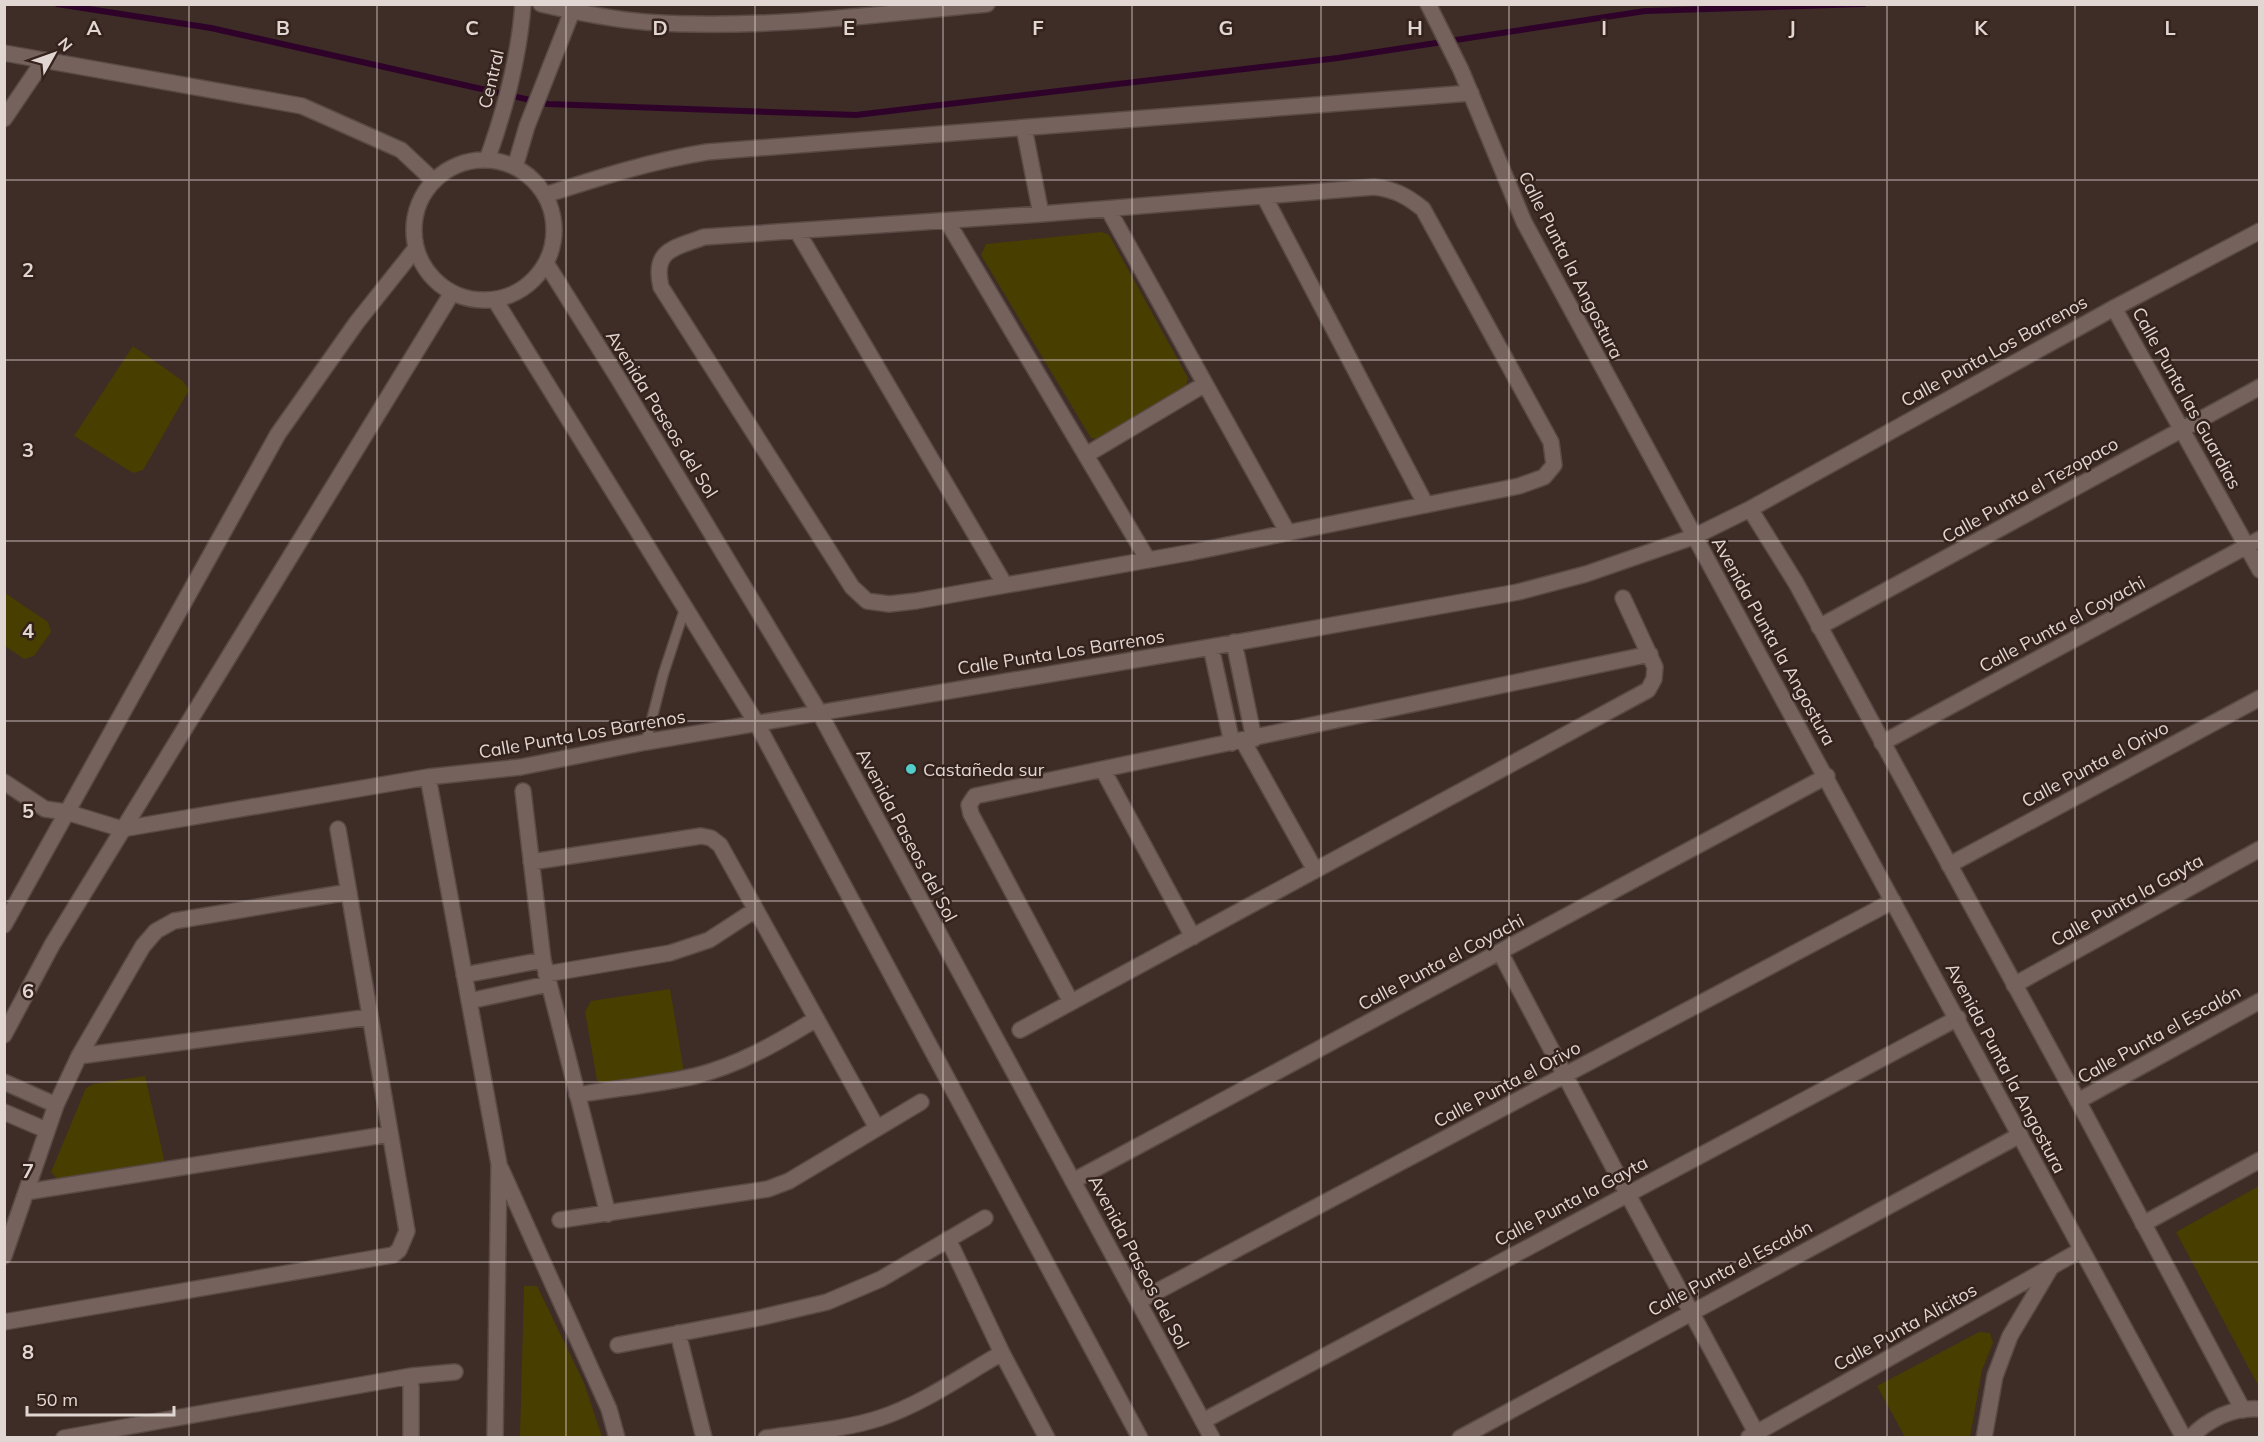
<svg xmlns="http://www.w3.org/2000/svg" width="2264" height="1442" viewBox="0 0 2264 1442" font-family="Mulish,sans-serif">
<style>
.green{fill:#483e00}
.lines{fill:none;stroke-linecap:round;stroke-linejoin:round}
.stream{stroke:#2f0329;stroke-width:6}
.lane-casing{stroke:#594a46;stroke-width:12}
.street-casing{stroke:#594a46;stroke-width:18}
.secondary-casing{stroke:#594a46;stroke-width:18}
.lane{stroke:#76625c;stroke-width:9}
.street{stroke:#76625c;stroke-width:15}
.secondary{stroke:#76625c;stroke-width:15}
.grid{fill:none;stroke:#e2d6d3;stroke-width:1.5;stroke-opacity:0.55}
.poi-dot{fill:#53cdcb;stroke:#34221d;stroke-width:2}
.labels{text-anchor:middle;dominant-baseline:central;stroke-width:5;stroke-linejoin:round;paint-order:stroke}
.street-label{font-size:18px;fill:#e2d6d3;stroke:#34221d}
.poi-label{font-size:18px;fill:#e2d6d3;stroke:#34221d;text-anchor:start}
.grid-label{font-size:20px;text-anchor:middle;font-weight:bold;fill:#e2d6d3;stroke:#34221d;stroke-width:5;stroke-linejoin:round;paint-order:stroke}
</style>
<rect width="100%" height="100%" fill="#3e2c27"/>
<path class="green" d="M1102,232L1109,235L1188,378L1185,389L1102,440L1091,438L981,255L986,244Z
M133,346L183,381L189,390L143,470L133,473L74,436Z
M5,593L48,622L51,632L34,656L24,659L5,646Z
M670,989L684,1072L606,1087L597,1080L585,1012L591,1001Z
M145,1076L165,1163L58,1180L51,1172L86,1088L94,1084Z
M2259,1186V1387L2176,1232Z
M524,1286H537L584,1383L602,1437H520Z
M1979,1332L1990,1333L1993,1343L1982,1370L1970,1437H1905L1877,1386Z"/>
<g class="lines">
<path class="stream" d="M57,4L211,28L548,104L856,115L1338,58L1645,11L1864,4"/>
<g class="lane-casing">
<path id="lane" d="M646,742L663,675L685,608"/>
</g>
<g class="street-casing">
<path id="street" d="M4,53L302,106L401,150L434,181
M1024,128L1041,214
M1374,187C1394,189 1407,196 1423,209L1551,442L1554,465L1544,477L1519,486L1193,552L916,601L889,604L867,601L852,587L661,287C652,249 675,248 704,237L1041,214Z
M545,195C598,178 651,161 707,152L1471,93
M1264,196L1426,505
M1108,209L1288,533
M947,221L1148,560
M797,231L1005,585
M2114,308L2260,570
M1086,455L1205,384
M1819,627L2260,387
M1234,642L1254,739
M1211,647L1232,743
M1243,741L1315,870
M1882,743L2260,539
M1103,770L1193,937
M428,777L499,1164L495,1438
M523,791L543,960L608,1214
M122,829L428,777L521,767L646,742L1211,647L1518,592L1586,574L1693,537
M531,862L701,836L711,838L720,845L877,1128
M1949,865L2260,698
M1500,952L1627,1193L1759,1438
M546,974L670,953L709,940L755,910
M464,975L543,960
M2014,985L2260,849
M469,1001L548,984
M1071,1002L971,814L969,805L975,796L1650,654
M1020,1030L1648,690L1654,679L1655,667L1623,598
M79,1056L370,1017
M4,1082L56,1105
M577,1095C616,1088 657,1085 695,1076C739,1065 777,1043 816,1019
M2078,1101L2260,1001
M4,1112L46,1130
M501,1169L609,1409L617,1438
M1073,1181L1827,776
M26,1192L390,1134
M560,1220L768,1189L789,1181L921,1102
M2143,1224L2260,1160
M948,1239L1002,1353L1047,1438
M4,1256L56,1105L79,1056L143,946L156,931L174,921L349,892
M1139,1301L1893,901
M4,1322L393,1255L399,1250L407,1231L338,829
M678,1333L704,1438
M618,1345L763,1317L827,1302L881,1279L985,1218
M411,1376V1438
M1203,1421L1958,1018
M1749,1437L2081,1250
M64,1438L411,1376L455,1372
M766,1438C803,1432 843,1430 880,1418C923,1404 963,1375 1002,1353
M1460,1438L2020,1135
M1984,1438L1995,1376L2010,1336L2050,1269"/>
</g>
<g class="secondary-casing">
<path id="secondary" d="M541,4C575,12 610,19 645,22C759,30 873,15 987,4
M1428,4L1461,70L1524,222L2184,1438
M4,119L44,60
M414 230a70 70 0 1 1 140 0a70 70 0 1 1-140 0Z
M487,160C505,110 519,58 523,4
M515,167L527,126L575,4
M546,263L618,378L819,712L1212,1438
M495,300L757,724L1140,1438
M1750,509L1796,583L2078,1101L2243,1410
M1693,537L1750,509L2114,308L2260,231
M4,782L45,809L66,812L122,829
M4,925L278,434L357,322L416,248
M4,1035L52,945L452,293
M2190,1438C2208,1419 2233,1407 2260,1409"/>
</g>
<use href="#lane" class="lane"/>
<use href="#street" class="street"/>
<use href="#secondary" class="secondary"/>
</g>
<path class="grid" d="M189,4V1438M377,4V1438M566,4V1438M755,4V1438M943,4V1438M1132,4V1438M1321,4V1438M1509,4V1438M1698,4V1438M1887,4V1438M2075,4V1438M4,180H2260M4,360H2260M4,541H2260M4,721H2260M4,901H2260M4,1082H2260M4,1262H2260"/>
<circle class="poi-dot" cx="911" cy="769" r="6"/>
<g class="labels">
<g class="street-label">
<text transform="translate(491 79) rotate(-77)">Central</text>
<text transform="translate(1571 265) rotate(63)">Calle Punta la Angostura</text>
<text transform="translate(1994 351) rotate(-29)">Calle Punta Los Barrenos</text>
<text transform="translate(2187 398) rotate(61)">Calle Punta las Guardias</text>
<text transform="translate(662 414) rotate(58)">Avenida Paseos del Sol</text>
<text transform="translate(2030 490) rotate(-29)">Calle Punta el Tezopaco</text>
<text transform="translate(2062 624) rotate(-28)">Calle Punta el Coyachi</text>
<text transform="translate(1774 641) rotate(61)">Avenida Punta la Angostura</text>
<text transform="translate(1061 652) rotate(-9)">Calle Punta Los Barrenos</text>
<text transform="translate(582 734) rotate(-10)">Calle Punta Los Barrenos</text>
<text transform="translate(2095 764) rotate(-28)">Calle Punta el Orivo</text>
<text transform="translate(907 835) rotate(62)">Avenida Paseos del Sol</text>
<text transform="translate(2127 900) rotate(-29)">Calle Punta la Gayta</text>
<text transform="translate(1441 962) rotate(-28)">Calle Punta el Coyachi</text>
<text transform="translate(2159 1034) rotate(-29)">Calle Punta el Escalón</text>
<text transform="translate(2006 1068) rotate(62)">Avenida Punta la Angostura</text>
<text transform="translate(1507 1084) rotate(-28)">Calle Punta el Orivo</text>
<text transform="translate(1571 1201) rotate(-28)">Calle Punta la Gayta</text>
<text transform="translate(1139 1262) rotate(62)">Avenida Paseos del Sol</text>
<text transform="translate(1730 1268) rotate(-28)">Calle Punta el Escalón</text>
<text transform="translate(1905 1327) rotate(-29)">Calle Punta Alicitos</text>
</g>
<g class="poi-label">
<text x="923" y="769">Castañeda sur</text>
</g>
</g>
<g class="grid-label">
<text x="94" y="35">A</text>
<text x="283" y="35">B</text>
<text x="472" y="35">C</text>
<text x="660" y="35">D</text>
<text x="849" y="35">E</text>
<text x="1038" y="35">F</text>
<text x="1226" y="35">G</text>
<text x="1415" y="35">H</text>
<text x="1604" y="35">I</text>
<text x="1792" y="35">J</text>
<text x="1981" y="35">K</text>
<text x="2170" y="35">L</text>
<text x="28" y="277">2</text>
<text x="28" y="457">3</text>
<text x="28" y="638">4</text>
<text x="28" y="818">5</text>
<text x="28" y="998">6</text>
<text x="28" y="1178">7</text>
<text x="28" y="1359">8</text>
</g>
<rect width="2264" height="1442" fill="none" stroke="#e2d6d3" stroke-width="12"/>
<g transform="translate(54 54) rotate(50)" stroke="#34221d" stroke-width="4.5" paint-order="stroke">
<path d="M0-4.5L10 22L0 15L-10 22Z" fill="#e2d6d3"/>
<text y="-9" font-size="16" font-weight="bold" text-anchor="middle" fill="#e2d6d3">N</text>
</g>
<path d="M27 1406v9h147v-9" fill="none" stroke="#e2d6d3" stroke-width="3"/>
<text x="36" y="1406" font-size="18" fill="#e2d6d3" stroke="#34221d" stroke-width="4.5" paint-order="stroke">50 m</text>
</svg>
